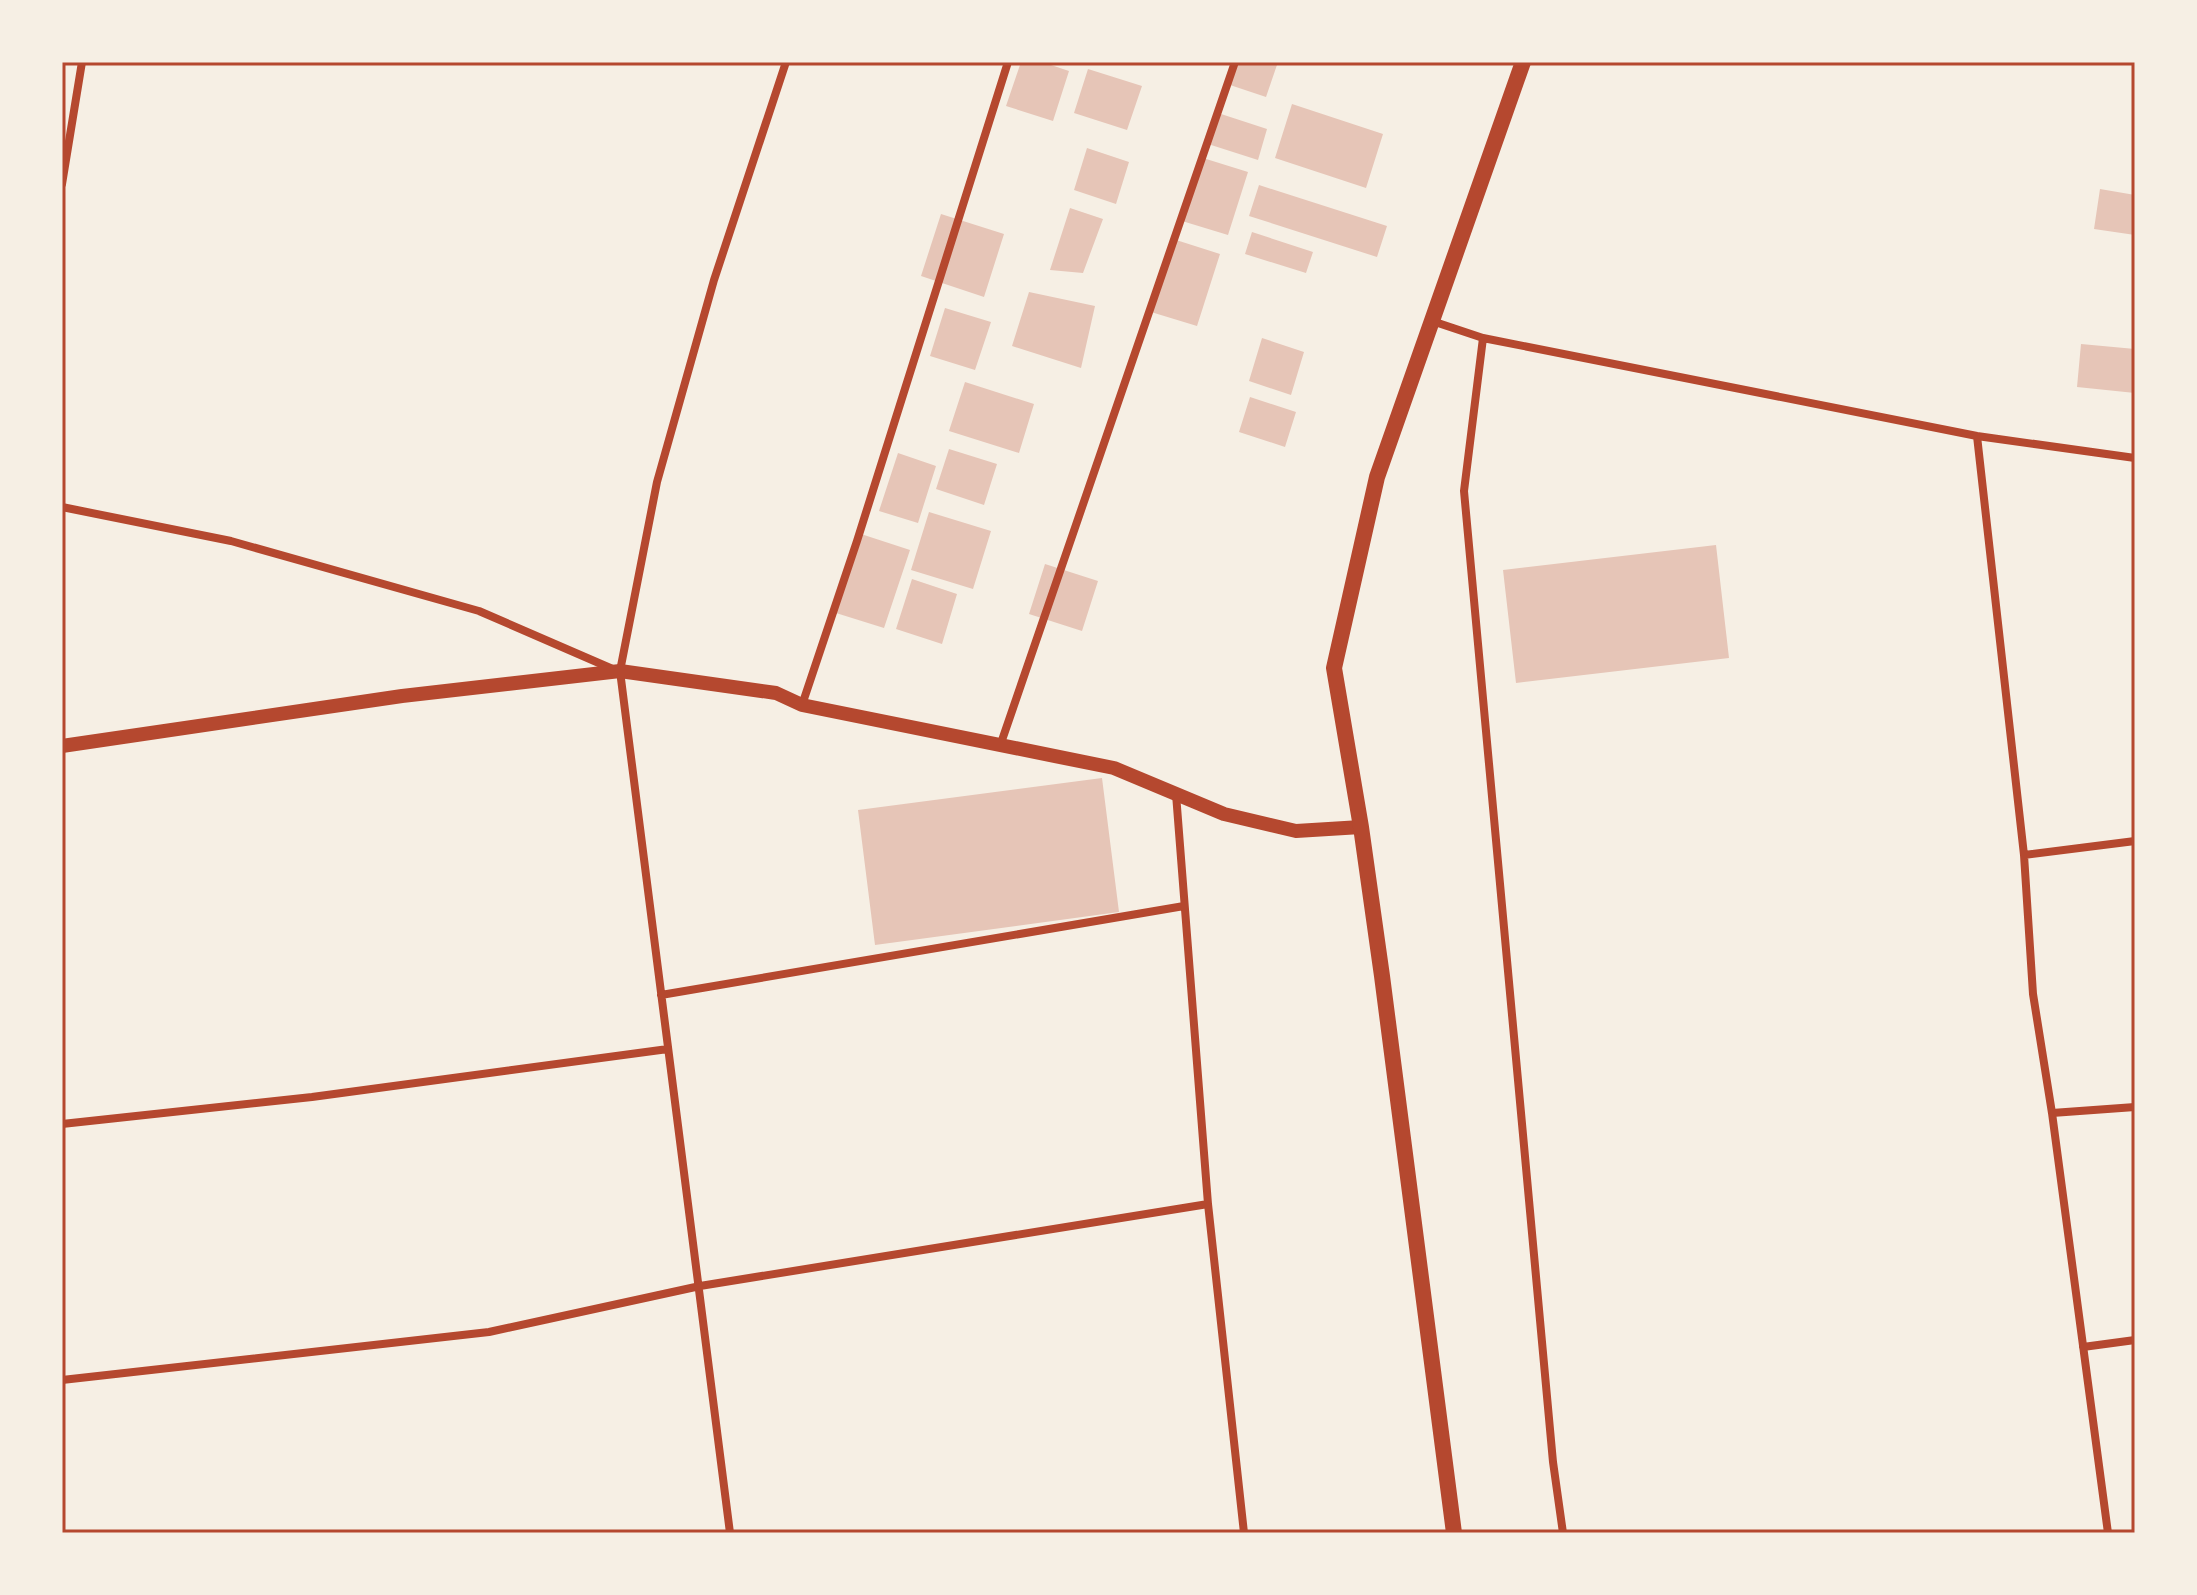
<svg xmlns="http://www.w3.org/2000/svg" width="2197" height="1595" viewBox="0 0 2197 1595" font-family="Karla,sans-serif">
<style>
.building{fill:#e6c5b7}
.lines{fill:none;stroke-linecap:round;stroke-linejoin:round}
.minor{stroke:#b5482f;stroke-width:8}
.tertiary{stroke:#b5482f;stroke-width:14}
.secondary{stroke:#b5482f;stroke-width:16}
.neatline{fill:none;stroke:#b5482f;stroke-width:3}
</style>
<rect width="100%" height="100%" fill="#f6efe4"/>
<path class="building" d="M1021,62H1042L1069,71L1053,121L1006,106Z
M1234,62H1278L1266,97L1227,84Z
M1088,69L1142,86L1127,130L1074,113Z
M1292,104L1383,134L1366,188L1275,158Z
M1218,113L1267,129L1258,160L1208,144Z
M1087,148L1129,162L1116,204L1074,190Z
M1203,158L1248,172L1228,235L1182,221Z
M1259,185L1387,226L1377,257L1249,216Z
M2100,189L2135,195V235L2094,229Z
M1070,208L1103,219L1083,273L1050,270Z
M941,214L1004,234L984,297L921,276Z
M1252,232L1313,252L1306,273L1245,254Z
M1173,239L1220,254L1197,326L1151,312Z
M1029,292L1095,306L1081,368L1012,346Z
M945,308L991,322L975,370L930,356Z
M1262,338L1304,352L1291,395L1249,381Z
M2081,344L2135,349V393L2077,387Z
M965,382L1034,404L1019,453L949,431Z
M1250,397L1296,412L1285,447L1239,432Z
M949,449L997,464L984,505L936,489Z
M898,453L936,466L918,523L879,511Z
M929,512L991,531L973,589L911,570Z
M861,534L910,550L884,628L836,613Z
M1716,545L1729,658L1516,683L1503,570Z
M1045,564L1098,581L1082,631L1029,614Z
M912,579L957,594L942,644L896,629Z
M1102,778L1119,912L875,945L858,810Z"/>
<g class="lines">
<path class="minor" d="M62,184L82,62
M1432,321L1483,338L1977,436L2135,458
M1483,338L1464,491L1553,1462L1563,1533
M1977,436L2024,855L2033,994L2052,1113L2135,1107
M62,507L231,541L479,611L615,670
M802,705L857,541L1008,62
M1000,746L1235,62
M1176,794L1208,1204L1244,1533
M2024,855L2135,841
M661,995L1184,906
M2052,1113L2108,1533
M62,1124L312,1097L668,1049
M2083,1347L2135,1340
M62,1380L489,1332L700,1286L1208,1204
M730,1533L620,671L657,482L714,280L786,62"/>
<path class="tertiary" d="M62,746L402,696L620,671L776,693L802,705L1114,768L1224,814L1296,831L1361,827"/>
<path class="secondary" d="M1454,1533L1382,976L1361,827L1334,668L1377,477L1523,62"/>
</g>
<rect width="2197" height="1595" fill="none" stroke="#f6efe4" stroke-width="128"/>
<rect x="64" y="64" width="2069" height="1467" class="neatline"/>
</svg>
